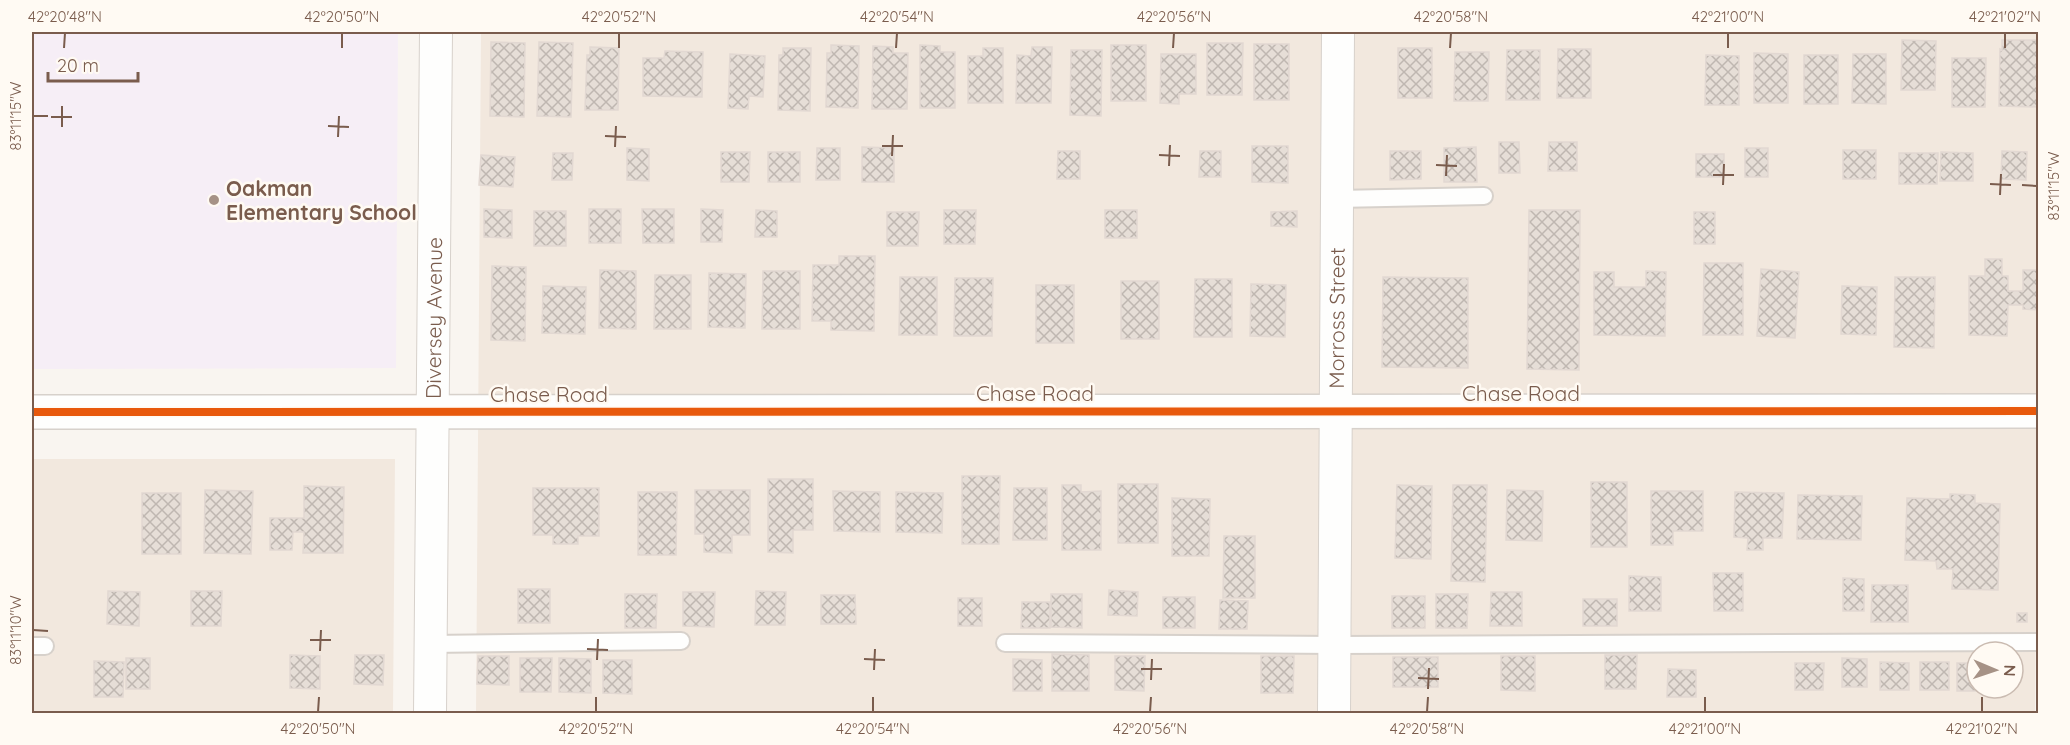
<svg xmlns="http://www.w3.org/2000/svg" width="2070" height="745" viewBox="0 0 2070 745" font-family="Quicksand,sans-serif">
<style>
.residential{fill:#f2e8de;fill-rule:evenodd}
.education{fill:#f6eef6}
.building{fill:url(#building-cross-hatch);stroke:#e2d8d2;stroke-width:1.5}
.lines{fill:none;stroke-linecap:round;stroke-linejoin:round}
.service-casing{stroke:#d7d1cb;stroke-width:20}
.minor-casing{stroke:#d7d1cb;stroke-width:34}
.tertiary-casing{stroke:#d7d1cb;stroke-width:36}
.service{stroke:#fefefd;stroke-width:16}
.minor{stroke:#fefefd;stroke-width:32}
.tertiary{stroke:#fefefd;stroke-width:33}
.cycleway-casing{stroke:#fffaf3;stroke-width:11}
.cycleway{stroke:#e8590c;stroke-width:8}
.ticks{fill:none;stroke:#7a5c4d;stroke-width:2}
.poi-dot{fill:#a69286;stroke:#fffaf3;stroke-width:2}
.labels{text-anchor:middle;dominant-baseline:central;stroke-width:5;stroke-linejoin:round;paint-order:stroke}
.poi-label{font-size:21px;font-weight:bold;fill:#7a5c4d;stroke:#fffaf3;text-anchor:start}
.street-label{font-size:21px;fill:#7a5c4d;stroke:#fffaf3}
.neatline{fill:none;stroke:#7a5c4d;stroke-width:2}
.ticks-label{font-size:15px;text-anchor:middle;fill:#7a5c4d}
</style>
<defs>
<pattern id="building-cross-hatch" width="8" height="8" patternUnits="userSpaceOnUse" patternTransform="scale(1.5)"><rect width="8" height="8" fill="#e6ded7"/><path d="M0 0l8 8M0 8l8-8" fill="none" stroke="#bfb7b1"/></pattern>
</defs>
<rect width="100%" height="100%" fill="#f9f5f0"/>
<path class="residential" d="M481,32H2038V371L2035,713L476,714ZM1977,652H2013V688H1977Z
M32,459H395L393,713H32Z"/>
<path class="education" d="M32,32H398L396,368L32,369Z"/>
<path class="building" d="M1902,40L1936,41L1935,90H1901Z
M2002,40H2037L2038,107L1999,106L2000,49L2002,50Z
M491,42L525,43L524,117L490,116Z
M539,42L573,43L571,117L537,116Z
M1207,43H1243L1242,95H1207Z
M1254,44H1289V100H1254Z
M831,45L859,46L858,108L826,107L827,53H831Z
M920,45L940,46V52H955V108H920Z
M1111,45H1146V101H1111Z
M873,46L893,47V53H908L907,109H872Z
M590,47L619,48L618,110H585L587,55H590Z
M1032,47H1052L1051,103H1016L1017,55L1031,56Z
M783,48H811L810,111L778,110L779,55H783Z
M983,48H1003V103H968V56H983Z
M1398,48H1432V98H1398Z
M1558,49H1591V98H1557Z
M1071,50H1102L1101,116L1070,115Z
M1507,50H1540V100H1506Z
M665,51L703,52L702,97L643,96V58H664Z
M1455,52H1489L1488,101H1454Z
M1754,53L1788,54V103H1754Z
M730,54L765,56L763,97L749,96L748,109L728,108Z
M1161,54H1196V94H1179V104L1160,103Z
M1853,54H1886V104L1852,103Z
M1706,55L1739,56V105H1705Z
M1804,55H1838V104H1804Z
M1952,58H1986L1985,107H1952Z
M1499,142H1519L1520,173H1499Z
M1549,142H1577V171H1548Z
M1252,146H1288V183L1252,182Z
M862,147L894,148V182H862Z
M1476,147L1477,182H1444V148Z
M627,148L649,149V181L627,180Z
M817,148H840V180H816Z
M1745,148H1768V177H1745Z
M1843,150H1876V179H1843Z
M1058,151H1080V179H1057Z
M1200,151H1221V177H1199Z
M1390,151H1421V179L1390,180Z
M2002,151L2027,152L2026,180L2001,179Z
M721,152H750L749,182H721Z
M768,152H800V182H768Z
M1941,152L1973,153V181H1940Z
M553,153H573L572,180H552Z
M1899,153H1938L1937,184H1899Z
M1696,154H1724V177H1696Z
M481,155L515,157L513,187L479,185Z
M484,209L512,210V238L484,237Z
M589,209H621V243H589Z
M642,209H674V243H643Z
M701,209L723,210L722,242H701Z
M756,210L777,211V237H755Z
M944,210H976L975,244H944Z
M1105,210H1137V238H1105Z
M1529,210H1580L1579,370L1527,369Z
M534,211H566V246H534Z
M1297,211V227L1271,226V212Z
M887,212H919L918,246H887Z
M1694,212H1715V244H1694Z
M839,256H875L874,331L831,330V321H812L813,265H839Z
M1985,259H2002V276H2008V291H2023V270H2038V310L2023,309V305H2008L2007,336L1969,335V276H1985Z
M1704,263H1743V335H1703Z
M492,266L526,267L525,341L491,340Z
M1761,269L1799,272L1795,338L1757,336Z
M600,270L636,271V329L599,328Z
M763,271H800V329H762Z
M1646,271L1666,272L1665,336L1594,335V272H1614V287H1646Z
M709,273L746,274L745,328L708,327Z
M655,275H691V329H654Z
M900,277H937V335H899Z
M1383,277L1468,278V368L1382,367Z
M1895,277H1935L1934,348L1894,347Z
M955,278H993L992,336H954Z
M1195,279H1232V337H1194Z
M1121,281H1159V339H1121Z
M1251,284L1286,285L1285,337L1250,336Z
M1036,285H1074V343H1036Z
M543,286L586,287L585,334L542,333Z
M1842,286L1877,287L1876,335L1841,334Z
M962,476H1000L999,544H962Z
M768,479H813V530H793V553L768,552Z
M1591,482H1627V547H1591Z
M1118,484H1158V543H1118Z
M1062,485H1081V492L1101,491V550H1062Z
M1397,485L1432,486L1431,559L1395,558Z
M1453,485H1487L1485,582L1451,581Z
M304,486L344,487L343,553H303L304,532H293L292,550H270V518H304Z
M533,488H599V536H578V544H553V535H533Z
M1014,488H1047V540H1013Z
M205,490L253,491L251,554L204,553Z
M695,490H750V535H732V553L704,552V534H695Z
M1507,490L1543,491L1542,541L1506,540Z
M833,491L880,492V532L834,531Z
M1651,491H1703V531H1673V545H1651Z
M638,492H677L676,555H638Z
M896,492L943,493L942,533L896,532Z
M1735,492L1784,493L1782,538H1763V550H1747L1748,538L1734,537Z
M142,493H181V554H142Z
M1950,494L1975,495V503L2000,504L1998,590L1952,589L1953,569H1937L1936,561L1905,560L1907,498L1950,499Z
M1798,495L1862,496L1861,540L1797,539Z
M1172,498L1210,499L1209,556H1172Z
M1224,536H1255V598H1223Z
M1713,573H1743V611H1714Z
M1629,576L1661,577V611H1629Z
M1843,578L1864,579V611H1843Z
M1872,585H1908V622H1871Z
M518,589H550V623H518Z
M1109,590L1138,592L1137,616L1108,615Z
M108,591L140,592L139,626L107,624Z
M191,591H222L221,626H191Z
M756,591L786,592L785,625H755Z
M683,592H715L714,627L683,626Z
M1491,592H1522V626H1490Z
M625,594H657L656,628H625Z
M1051,594H1082V628L1051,627Z
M1436,594H1468L1467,628H1436Z
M821,595H855L856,624H821Z
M1392,596H1425V628H1392Z
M1163,597H1195V628H1163Z
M958,598H982V626H958Z
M1583,599H1617V626H1583Z
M1220,600L1248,601L1247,629H1219Z
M1022,602H1050V628H1021Z
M2017,613H2027V622H2017Z
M1052,654L1089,655V691H1052Z
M290,655L320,656V689L290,688Z
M355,655H384L383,685L354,684Z
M1605,655H1637L1636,689H1605Z
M478,656H509V685L477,684Z
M1115,656H1145L1144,691L1115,690Z
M1261,656H1294L1293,693H1261Z
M1501,656H1535V691L1501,690Z
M1393,657H1438V687H1393Z
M126,658H150V689H126Z
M520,658H552L551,692H520Z
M559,658L591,659V693L559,692Z
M1842,658L1867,659V687H1842Z
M1013,659L1042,660V691H1013Z
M603,660H632V694L603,693Z
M94,661L124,662L123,697H94Z
M1880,662L1909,663V690H1880Z
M1920,662H1949V690H1920Z
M1795,663H1824L1823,690H1795Z
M1957,663H1977V688H1986V691H1957Z
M1668,669L1696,670V697H1667Z"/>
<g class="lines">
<g class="service-casing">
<path id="service" d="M1337,199L1484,196
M1005,643L1335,645L2038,642
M430,644L681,641
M32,646H45"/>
</g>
<g class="minor-casing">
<g id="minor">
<path id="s1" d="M430,714L436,32"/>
<path id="s2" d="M1334,714L1338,32"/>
</g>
</g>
<g class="tertiary-casing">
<path id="tertiary" d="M32,412L2038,411"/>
</g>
<use href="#service" class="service"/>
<use href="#minor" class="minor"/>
<use href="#tertiary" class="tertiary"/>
<g class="cycleway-casing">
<path id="cycleway" d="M32,412L2038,411"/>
</g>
<use href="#cycleway" class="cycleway"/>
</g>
<path class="ticks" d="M64,48L65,33M342,48V33M619,48V33M896,48L897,33M1173,48L1174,33M1450,48L1451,33M1728,48V33M2005,48V33M33,116H48M51,117H72M328,126L349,127M62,127V106M605,136L626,137M338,137L339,116M882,146H903M615,147L616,126M1159,155L1180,156M892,156L893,135M1436,165L1457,166M1169,166L1170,145M1713,175H1734M1446,176L1447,155M1990,184L2011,185M1723,185L1724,164M2022,185L2037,186M2000,195L2001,174M33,630L48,631M310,640H331M587,649L608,650M320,651L321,630M864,659L885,660M597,660L598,639M1141,669H1162M874,670L875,649M1418,678L1439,679M1151,680L1152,659M1428,689L1429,668M318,712L319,697M596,712V697M873,712V697M1150,712L1151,697M1427,712L1428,697M1705,712V697M1982,712V697"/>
<circle class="poi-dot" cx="214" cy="200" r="6"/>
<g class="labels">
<g class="poi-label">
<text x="226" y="188">Oakman<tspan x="226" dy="24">Elementary School</tspan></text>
</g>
<g class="street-label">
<text stroke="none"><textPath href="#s2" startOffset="396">Morross Street</textPath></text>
<text stroke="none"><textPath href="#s1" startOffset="396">Diversey Avenue</textPath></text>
<text x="1035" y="393">Chase Road</text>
<text x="1521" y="393">Chase Road</text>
<text x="549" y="394">Chase Road</text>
</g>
</g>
<rect width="2070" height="745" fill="none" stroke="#fffaf3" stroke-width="66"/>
<g transform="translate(1995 670) rotate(92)"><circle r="28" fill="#fffaf3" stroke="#cabbb1" stroke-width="1.5"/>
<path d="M0-4.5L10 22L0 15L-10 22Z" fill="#a69286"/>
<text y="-9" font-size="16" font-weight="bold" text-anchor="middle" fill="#7a5c4d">N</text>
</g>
<path d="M48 72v9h90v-9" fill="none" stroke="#7a5c4d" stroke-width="3"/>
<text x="57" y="72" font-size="18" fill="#7a5c4d" stroke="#fffaf3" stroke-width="4.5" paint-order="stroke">20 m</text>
<rect x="33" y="33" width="2004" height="679" class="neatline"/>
<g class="ticks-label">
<text x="65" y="22">42°20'48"N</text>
<text x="342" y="22">42°20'50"N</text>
<text x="619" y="22">42°20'52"N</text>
<text x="897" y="22">42°20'54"N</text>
<text x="1174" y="22">42°20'56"N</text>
<text x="1451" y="22">42°20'58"N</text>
<text x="1728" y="22">42°21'00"N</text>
<text x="2005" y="22">42°21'02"N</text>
<text transform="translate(16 116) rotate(-90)" y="5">83°11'15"W</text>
<text transform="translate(2054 186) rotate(-90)" y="5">83°11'15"W</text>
<text transform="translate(16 630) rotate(-90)" y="5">83°11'10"W</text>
<text x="318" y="734">42°20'50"N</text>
<text x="596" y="734">42°20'52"N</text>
<text x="873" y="734">42°20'54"N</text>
<text x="1150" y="734">42°20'56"N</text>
<text x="1427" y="734">42°20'58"N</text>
<text x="1705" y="734">42°21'00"N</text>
<text x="1982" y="734">42°21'02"N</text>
</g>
</svg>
